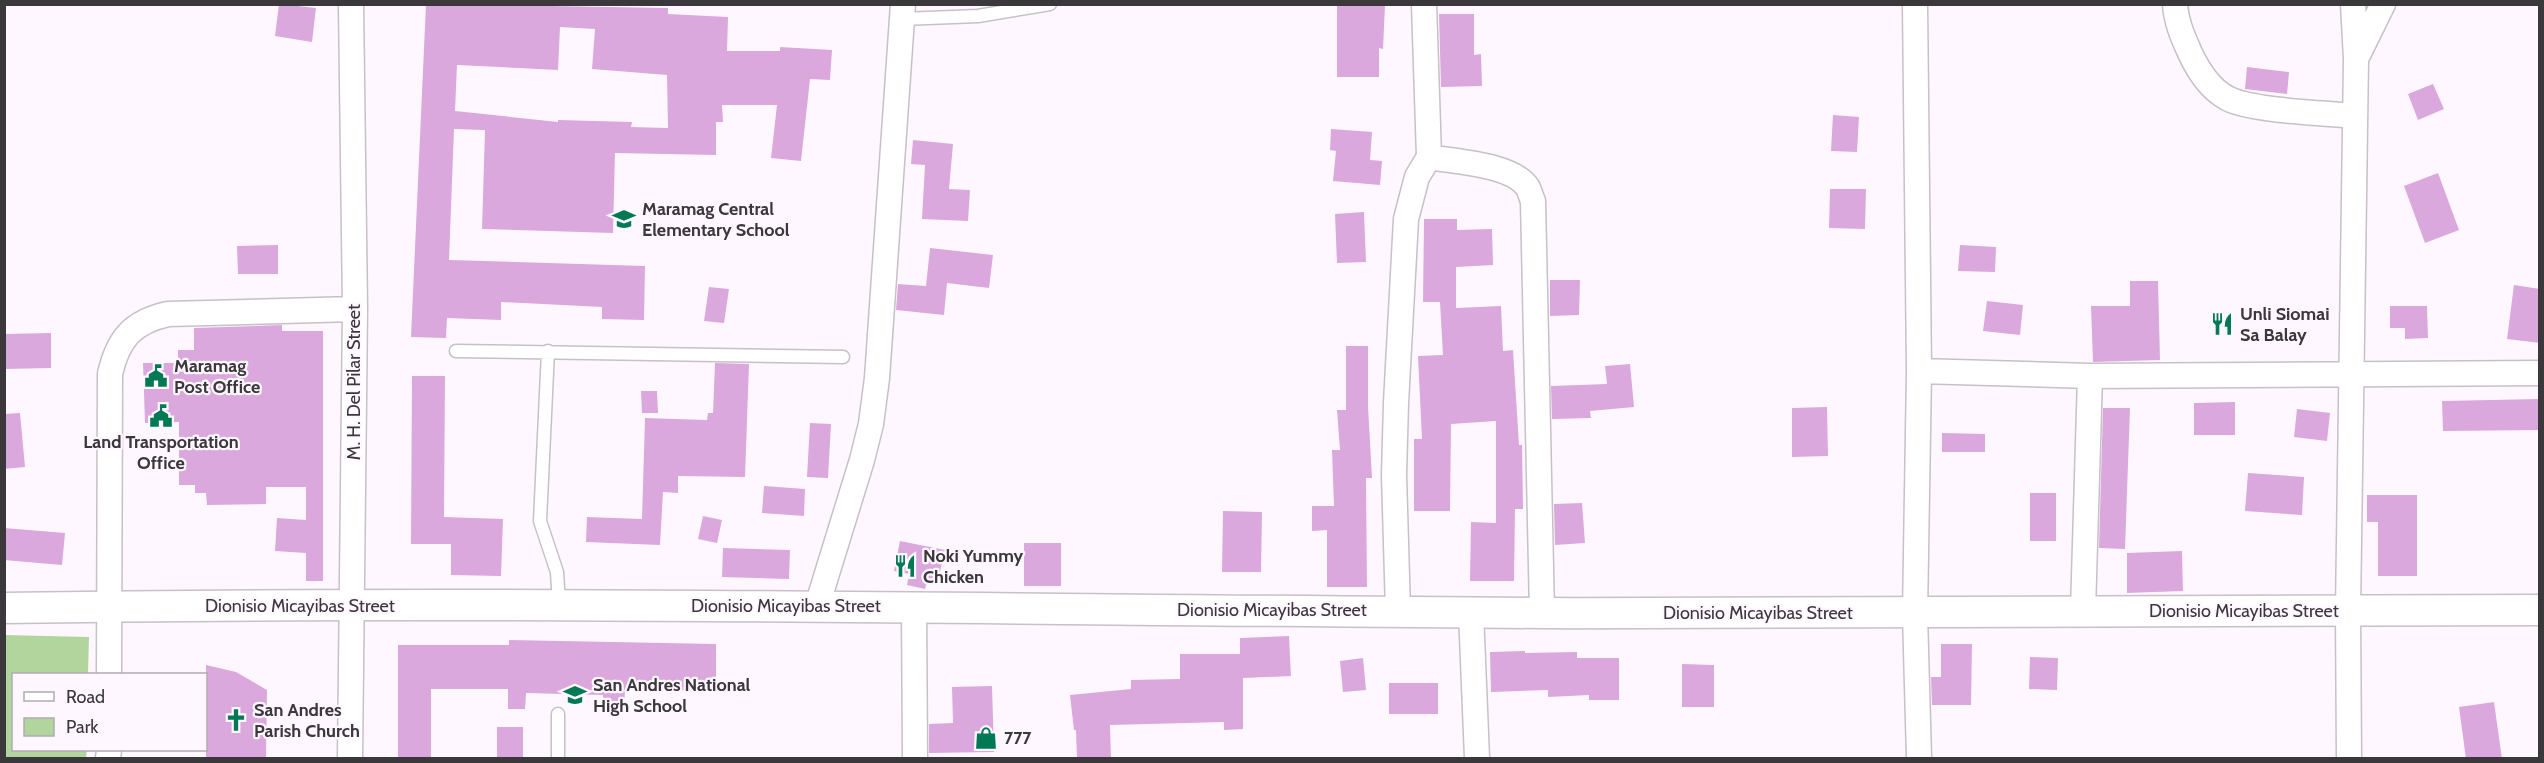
<svg xmlns="http://www.w3.org/2000/svg" width="2544" height="763" viewBox="0 0 2544 763" font-family="Cabin,sans-serif">
<style>
.green{fill:#b2d59d}
.building{fill:#daa8dc;fill-rule:evenodd}
.lines{fill:none;stroke-linecap:round;stroke-linejoin:round}
.service-casing{stroke:#c7c0c7;stroke-width:15}
.minor-casing{stroke:#c7c0c7;stroke-width:27}
.tertiary-casing{stroke:#c7c0c7;stroke-width:33}
.service{stroke:#fff;stroke-width:12}
.minor{stroke:#fff;stroke-width:24}
.tertiary{stroke:#fff;stroke-width:30}
.labels{text-anchor:middle;dominant-baseline:central;stroke-width:4.5;stroke-linejoin:round;paint-order:stroke}
.poi-label{font-size:18px;font-weight:bold;fill:#3b383b;stroke:#fff7ff;text-anchor:start}
.street-label{font-size:18px;fill:#3b383b;stroke:#fff7ff}
</style>
<rect width="100%" height="100%" fill="#fff7ff"/>
<path class="green" d="M5,635L89,637L88,674H14V750H87L86,758H5Z"/>
<path class="building" d="M279,4L316,8L312,42L275,36Z
M426,4L668,8V14L728,17L727,51H780V47L832,50L830,80L810,79L801,161L771,158L777,105H722L723,122H716V155L615,153L613,233L482,229L485,130L454,129L449,260L645,266L644,320L602,319V307L501,302V320L447,318L446,338L411,337ZM560,27L595,29L592,69L667,75L668,128L631,127L632,122L558,120V122L455,111L457,65L558,70Z
M1337,4L1385,5L1383,49L1379,48V77H1337Z
M1439,14H1474V55L1481,54L1482,86L1441,87Z
M2247,67L2289,72L2287,94L2245,89Z
M2433,84L2444,109L2418,120L2408,94Z
M1833,115L1859,117L1857,152L1831,151Z
M1331,129L1372,132L1370,160L1382,161L1380,185L1333,181L1336,151L1330,150Z
M913,140L953,144L949,189L970,190L968,221L922,219L925,165L911,164Z
M2438,173L2459,230L2425,243L2404,186Z
M1830,189H1866L1865,229L1829,228Z
M1364,212L1366,262L1337,263L1335,214Z
M1424,219H1457V230L1492,229L1493,265L1456,267V308L1501,306L1503,351L1513,350L1519,445H1522L1523,509H1515L1514,581H1470L1471,522L1496,523V421L1451,424L1450,511H1414V439H1422L1418,356L1443,355L1440,302H1423Z
M278,245V274H238L237,246Z
M1960,245L1996,247L1995,272L1958,271Z
M930,248L993,255L989,288L947,283L944,315L896,310L898,284L926,286Z
M1550,280H1580L1579,315L1550,316Z
M2130,281H2158L2160,360L2093,362L2091,306H2130Z
M2514,285L2540,289V343L2507,339Z
M709,287L729,289L724,323L704,321Z
M1987,301L2023,305L2020,335L1983,331Z
M2390,306H2427L2428,338L2405,339V328H2390Z
M282,325V331H323V581H306V553L275,551L277,518L306,520V487H266V504L207,505L206,493H195V485H179V422L145,423L143,363H178V350H194V328Z
M51,333V368L4,369V334Z
M1346,346H1368V406L1372,478H1366L1367,587H1327V530L1312,531V506H1334L1332,450H1340L1337,410H1346Z
M715,363L749,364L745,477L678,476V493L663,492L660,545L586,542L587,517L642,519L645,418L707,420L708,413H713Z
M1630,364L1634,407L1590,411L1591,418L1552,419L1551,386L1607,384L1605,366Z
M412,376H445L444,517L503,519L501,576L451,575V544H411Z
M641,391H657L658,413H642Z
M2540,399V430L2443,431L2442,401Z
M2235,402V435H2194V403Z
M1827,407L1828,456L1792,457V408Z
M2103,408H2130L2125,549L2099,548Z
M2297,409L2330,413L2327,441L2294,437Z
M20,413L25,467L4,469V414Z
M810,423L831,424L828,478L807,477Z
M1942,433L1985,434V452H1942Z
M2248,473L2304,477L2302,515L2245,511Z
M764,486L805,489L804,516L762,513Z
M2030,493H2056V541H2030Z
M2367,495H2417V576H2378V522H2367Z
M1582,503L1585,543L1555,545L1554,504Z
M1223,511L1262,512L1261,572H1222Z
M703,516L722,520L717,543L698,539Z
M4,528L65,533L62,565L4,560Z
M900,541L945,550L938,580L928,578L925,589L907,585L909,574L894,571Z
M1024,543H1061V586H1024Z
M723,548L790,550L789,579L722,577Z
M2182,551L2183,591L2127,593V553Z
M1289,636L1291,676L1243,678V729L1224,730V722L1110,725L1111,759H1077L1076,730H1074L1070,695L1131,689V680L1180,679V654H1240V638Z
M509,640L716,644V691L625,689L624,712H603V695L526,693L525,709H508V689H431V759H398V645H509Z
M1941,644H1972L1971,705H1932L1931,677H1941Z
M1525,651V653L1577,652V658H1619V700H1589V695L1548,697V690L1491,692L1490,652Z
M2030,657L2058,658L2057,690L2029,689Z
M1363,658L1366,690L1343,692L1340,661Z
M1682,664L1714,665V707H1682Z
M206,665L236,672L267,690L266,759H206Z
M1389,683H1438V714H1389Z
M992,686L994,752L929,753V724L953,723L952,687Z
M2494,702L2502,759H2466L2459,707Z
M497,727H523V759H497Z"/>
<g class="lines">
<g class="service-casing">
<path id="service" d="M902,19L978,16L1050,4
M456,351L843,357
M548,351L540,521L557,572L559,605
M558,714V758"/>
</g>
<g class="minor-casing">
<path id="minor" d="M1424,4L1429,157
M1915,4L1919,371L1915,614L1919,758
M2175,4C2176,22 2183,37 2190,53C2198,70 2210,89 2227,98C2250,111 2326,113 2355,116
M2356,59L2383,4
M1919,371L2090,376L2540,373
M817,606L862,460L871,424L877,378L903,4
M914,608L915,758
M1398,611L1394,475L1396,403L1406,219L1417,177L1429,157C1455,162 1513,164 1528,188C1530,192 1531,197 1533,201L1542,613
M2083,611L2090,376
M1471,612L1477,758
M109,674L110,374C118,339 132,322 168,314L355,309
M108,758L109,750
M350,758L355,309L351,4
M2349,758L2348,611L2356,59L2353,4"/>
</g>
<g class="tertiary-casing">
<path id="tertiary" d="M4,608C518,600 1032,610 1546,613C1877,615 2208,611 2540,610"/>
</g>
<use href="#service" class="service"/>
<use href="#minor" class="minor"/>
<use href="#tertiary" class="tertiary"/>
</g>
<defs>
<g id="school-bare" transform="scale(1.8)"><path d="M0-5L7-2L0 1L-7-2ZM-4 1L0 2.5L4 1V4Q0 6-4 4Z" fill="#027955" stroke="#fff7ff" stroke-width="2.5" paint-order="stroke"/></g>
<g id="restaurant-bare" transform="scale(1.8)"><path d="M-5-6h1v4h1v-4h1v4h1v-4h1v5L-1.5 .5V6h-2V.5L-5-1ZM5-6V6H3V1.5H1.5Q1.5-4 5-6Z" fill="#027955" stroke="#fff7ff" stroke-width="2.5" paint-order="stroke"/></g>
<g id="civic-bare" transform="scale(1.8)"><path d="M-.6-6.5H3V-4.5H.6V-3L4-1V1h2V6H-6V1h2V-1L-.6-3ZM-1.2 2.5V6h2.4V2.5Z" fill="#027955" stroke="#fff7ff" stroke-width="2.5" paint-order="stroke"/></g>
<g id="church-bare" transform="scale(1.8)"><path d="M-1.2-6h2.4v3.5h3.3v2.4h-3.3V6h-2.4V-.1h-3.3v-2.4h3.3Z" fill="#027955" stroke="#fff7ff" stroke-width="2.5" paint-order="stroke"/></g>
<g id="shop-bare" transform="scale(1.8)"><path d="M-5-2.5h2.3a2.7 3.5 0 0 1 5.4 0H5L5.5 6h-11ZM-1.5-2.5h3a1.5 2.3 0 0 0-3 0Z" fill="#027955" stroke="#fff7ff" stroke-width="2.5" paint-order="stroke"/></g>
</defs>
<g fill-rule="evenodd">
<use href="#school-bare" x="624" y="219"/>
<use href="#restaurant-bare" x="2222" y="324"/>
<use href="#civic-bare" x="156" y="376"/>
<use href="#civic-bare" x="161" y="416"/>
<use href="#restaurant-bare" x="905" y="566"/>
<use href="#school-bare" x="575" y="695"/>
<use href="#church-bare" x="236" y="720"/>
<use href="#shop-bare" x="986" y="738"/>
</g>
<g class="labels">
<g class="poi-label">
<text x="642" y="209">Maramag Central<tspan x="642" dy="21">Elementary School</tspan></text>
<text x="2240" y="314">Unli Siomai<tspan x="2240" dy="21">Sa Balay</tspan></text>
<text x="174" y="366">Maramag<tspan x="174" dy="21">Post Office</tspan></text>
<text x="161" y="442" text-anchor="middle">Land Transportation<tspan x="161" dy="21">Office</tspan></text>
<text x="923" y="556">Noki Yummy<tspan x="923" dy="21">Chicken</tspan></text>
<text x="593" y="685">San Andres National<tspan x="593" dy="21">High School</tspan></text>
<text x="254" y="710">San Andres<tspan x="254" dy="21">Parish Church</tspan></text>
<text x="1004" y="738">777</text>
</g>
<g class="street-label">
<text transform="translate(354 382) rotate(-90)">M. H. Del Pilar Street</text>
<text x="300" y="606">Dionisio Micayibas Street</text>
<text x="786" y="606">Dionisio Micayibas Street</text>
<text x="1272" y="610">Dionisio Micayibas Street</text>
<text x="2244" y="611">Dionisio Micayibas Street</text>
<text x="1758" y="613">Dionisio Micayibas Street</text>
</g>
</g>
<rect width="2544" height="763" fill="none" stroke="#3b383b" stroke-width="12"/>
<rect x="12" y="673" width="195" height="78" fill="#fff7ff" stroke="#b1abb1" stroke-width="1.5"/>
<rect x="24" y="692" width="30" height="9" fill="#ffffff" stroke="#b1abb1" stroke-width="1.5"/>
<text x="66" y="703" font-size="18" fill="#3b383b">Road</text>
<rect x="24" y="718" width="30" height="18" fill="#b2d59d" stroke="#b1abb1" stroke-width="1.5"/>
<text x="66" y="733" font-size="18" fill="#3b383b">Park</text>
</svg>
